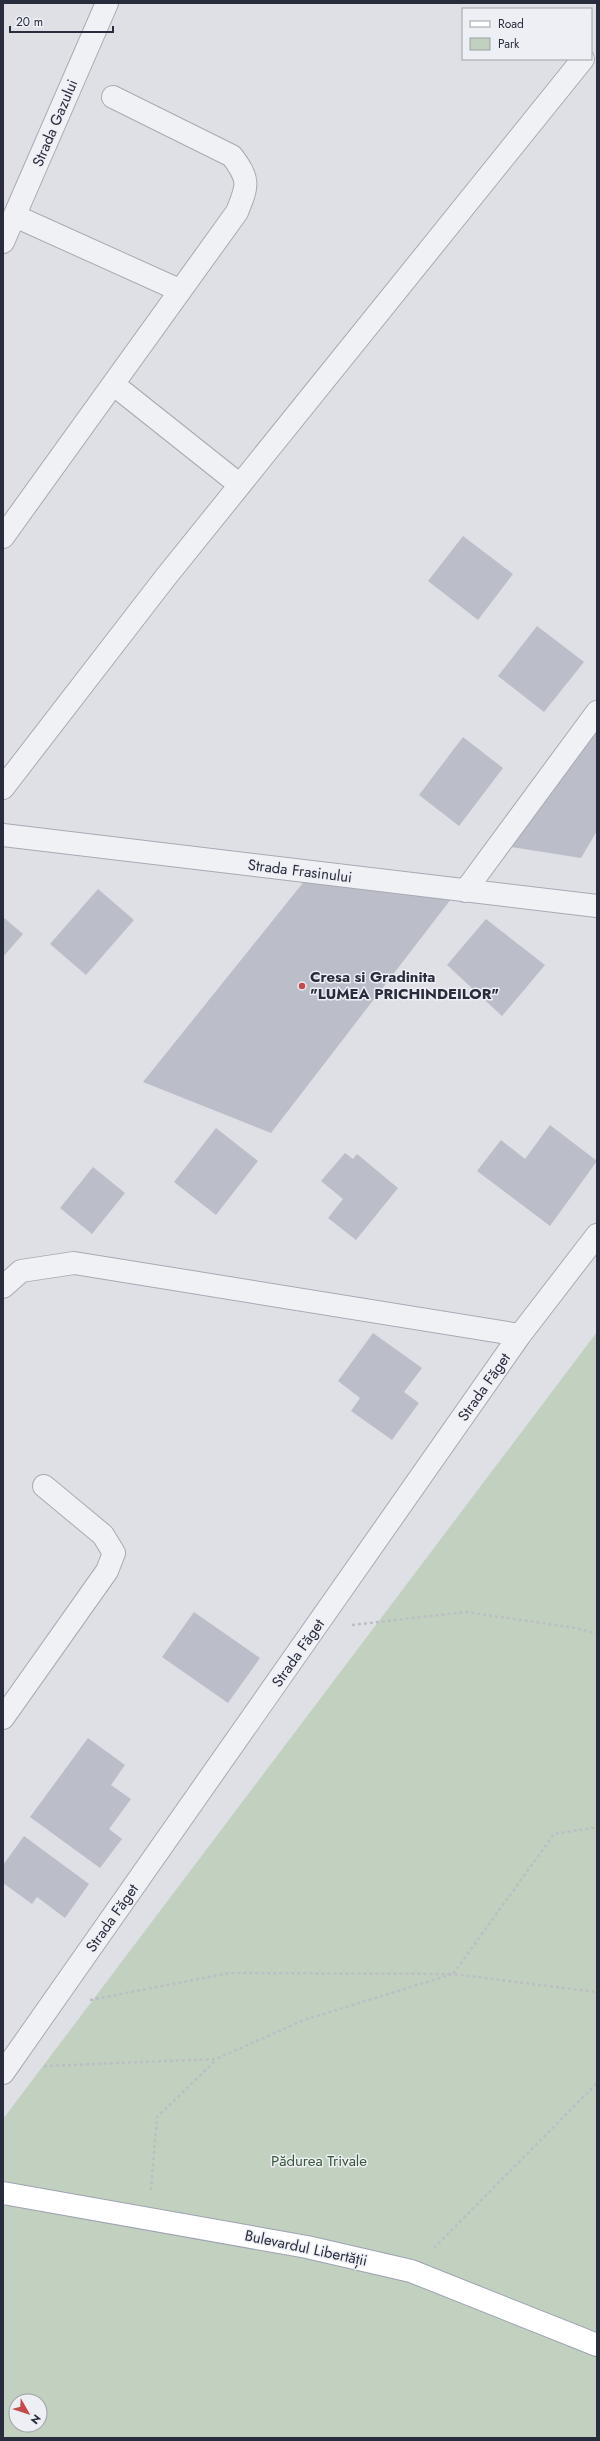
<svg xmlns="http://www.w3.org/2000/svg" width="600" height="2441" viewBox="0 0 600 2441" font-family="Jost,sans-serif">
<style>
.green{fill:#c1d0bf;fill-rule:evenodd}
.building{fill:#bbbec9}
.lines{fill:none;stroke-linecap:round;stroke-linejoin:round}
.minor-casing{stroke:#a7aab3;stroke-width:24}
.major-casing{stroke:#9ea2b1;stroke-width:24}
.path{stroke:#bcbec5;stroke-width:2.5;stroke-dasharray:3 3;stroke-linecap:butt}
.minor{stroke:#f0f1f5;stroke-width:22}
.major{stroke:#fff;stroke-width:22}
.poi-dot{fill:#c54a49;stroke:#edeff4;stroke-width:1.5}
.labels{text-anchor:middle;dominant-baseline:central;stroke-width:3;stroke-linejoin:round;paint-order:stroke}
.street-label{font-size:15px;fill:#282c3c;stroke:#edeff4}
.poi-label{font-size:15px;font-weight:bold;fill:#282c3c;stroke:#edeff4;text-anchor:start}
.park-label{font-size:15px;fill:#375736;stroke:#edeff4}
</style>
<rect width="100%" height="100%" fill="#dee0e6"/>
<path class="green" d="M597,1332V2438H3V2119ZM16,2401H40V2425H16Z"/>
<path class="building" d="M463,536L513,574L478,620L428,581Z
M537,626L584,662L544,712L498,676Z
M597,712V831L581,858L499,845Z
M463,737L503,768L459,826L419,795Z
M306,879L458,890L271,1133L143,1082Z
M98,889L134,920L86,975L50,944Z
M3,917L23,934L3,957Z
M486,919L545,965L502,1016L447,965Z
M550,1125L597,1161L550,1226L477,1171L501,1140L525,1159Z
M216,1128L258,1161L216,1215L174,1182Z
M345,1153L353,1159L357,1154L398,1188L356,1240L328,1218L343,1199L321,1181Z
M93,1167L125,1193L92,1234L60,1208Z
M373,1333L422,1368L404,1392L419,1403L392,1440L351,1411L360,1398L338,1381Z
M194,1612L260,1658L228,1703L162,1657Z
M88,1738L125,1765L111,1785L131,1799L109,1829L122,1839L100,1868L30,1817Z
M24,1836L89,1884L65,1918L37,1897L32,1904L3,1883V1865Z"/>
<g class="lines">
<g class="minor-casing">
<path id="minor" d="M15,216L179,290
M3,242L107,3
M113,384L240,485
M3,537L237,212C248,185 250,180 232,156L113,97
M3,788L165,578L583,59
M3,835L597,906
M465,891L597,712
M3,1287L21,1271L74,1263L520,1335
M3,1718L107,1571L114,1553L103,1535L44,1486
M3,2073L520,1335L597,1235"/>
</g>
<g class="major-casing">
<path id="major" d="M3,2193L307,2247L411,2271L597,2345"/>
</g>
<path class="path" d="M352,1625L466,1612L576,1628L597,1634
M90,2000L229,1973L453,1974L554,1834L597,1827
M44,2066L216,2059L304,2020L453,1974L597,1992
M151,2190L157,2117L216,2060
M434,2248L597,2083"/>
<use href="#minor" class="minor"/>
<use href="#major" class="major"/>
</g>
<circle class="poi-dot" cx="302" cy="986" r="4"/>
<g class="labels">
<g class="street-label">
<text transform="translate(55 123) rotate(-67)">Strada Gazului</text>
<text transform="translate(300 871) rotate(7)">Strada Frasinului</text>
<text transform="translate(484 1387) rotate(-55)">Strada Făget</text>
<text transform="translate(298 1653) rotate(-55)">Strada Făget</text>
<text transform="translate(112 1918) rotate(-55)">Strada Făget</text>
<text transform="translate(306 2248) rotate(12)">Bulevardul Libertății</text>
</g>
<g class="poi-label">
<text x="310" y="977">Cresa si Gradinita<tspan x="310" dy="17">"LUMEA PRICHINDEILOR"</tspan></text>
</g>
<g class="park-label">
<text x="319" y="2161">Pădurea Trivale</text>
</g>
</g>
<rect width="600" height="2441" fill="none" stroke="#282c3c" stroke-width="8"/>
<rect x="462" y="8" width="130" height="52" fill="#edeff4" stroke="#9ea1aa"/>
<rect x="470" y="21" width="20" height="6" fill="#ffffff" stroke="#9ea1aa"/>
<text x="498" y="28" font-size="12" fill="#282c3c">Road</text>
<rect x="470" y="38" width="20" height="12" fill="#c1d0bf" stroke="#9ea1aa"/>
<text x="498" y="48" font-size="12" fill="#282c3c">Park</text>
<g transform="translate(28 2413) rotate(129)"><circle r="19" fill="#edeff4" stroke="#9ea1aa"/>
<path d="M0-3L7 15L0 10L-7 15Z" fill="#c54a49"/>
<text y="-6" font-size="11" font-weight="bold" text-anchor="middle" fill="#282c3c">N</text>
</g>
<path d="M10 26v6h103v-6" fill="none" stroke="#282c3c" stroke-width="2"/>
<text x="16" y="26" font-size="12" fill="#282c3c" stroke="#edeff4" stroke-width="3" paint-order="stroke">20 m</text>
</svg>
